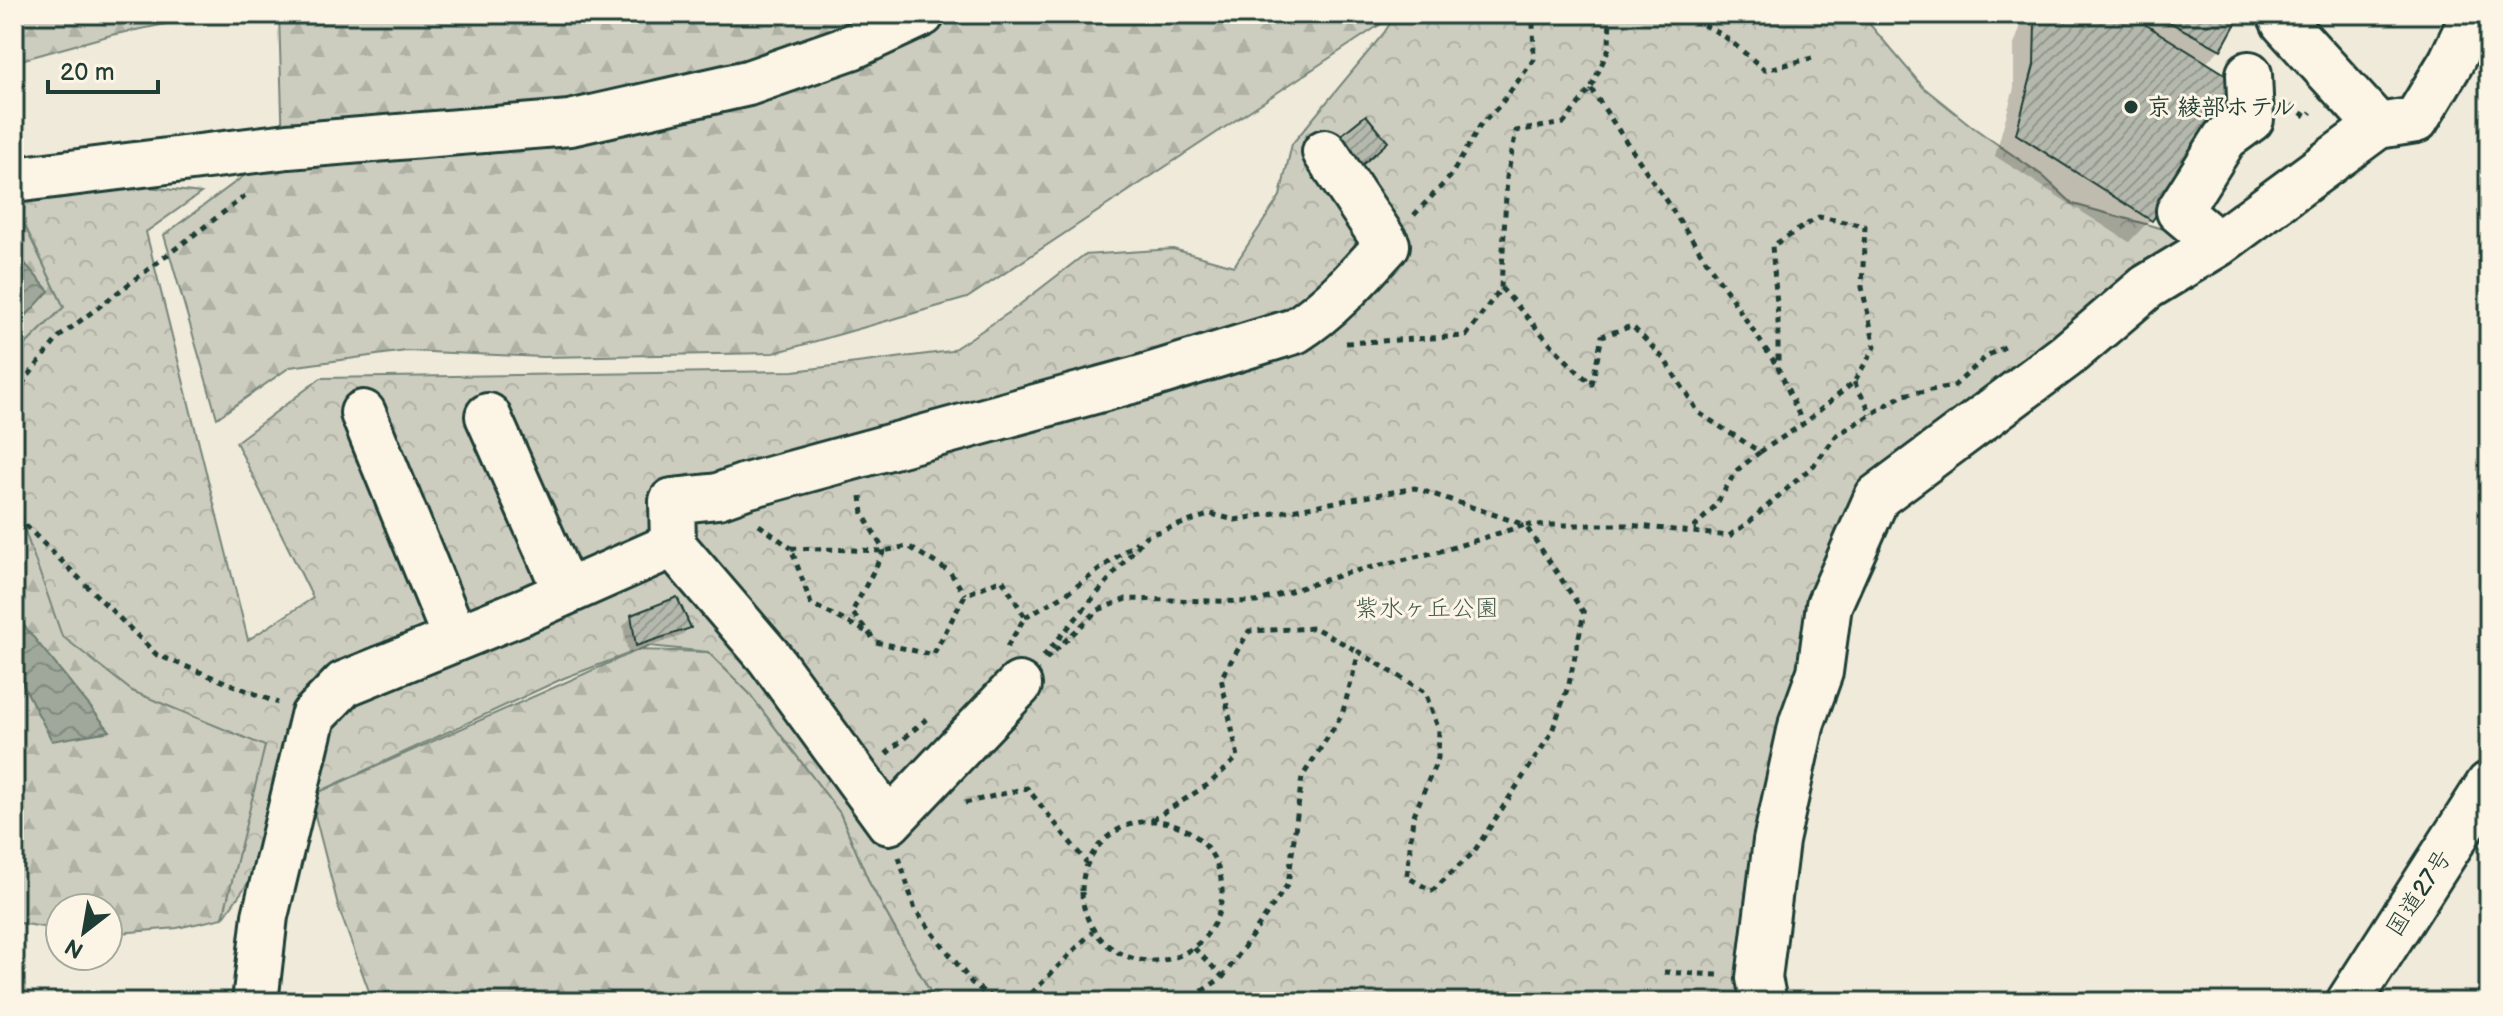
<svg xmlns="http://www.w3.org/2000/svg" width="2503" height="1016" viewBox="0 0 2503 1016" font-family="'Balsamiq Sans','Klee One',sans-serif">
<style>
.forest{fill:url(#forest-firs);stroke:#76857a;stroke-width:2}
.park{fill:url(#park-crowns);stroke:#76857a;stroke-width:2}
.water{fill:url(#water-waves);stroke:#6c7d71;stroke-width:2}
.shadow{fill:#0003}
.building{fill:url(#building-hatch);stroke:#1f3d34;stroke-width:2}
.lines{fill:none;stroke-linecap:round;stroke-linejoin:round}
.minor-casing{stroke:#1f3d34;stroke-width:50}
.highway-casing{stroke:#1f3d34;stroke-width:50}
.path{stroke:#1f3d34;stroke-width:5;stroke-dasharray:6 6;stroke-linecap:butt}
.minor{stroke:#fcf5e5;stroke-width:44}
.highway{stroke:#fcf5e5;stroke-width:44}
.poi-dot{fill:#1f3d34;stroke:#fcf5e5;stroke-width:3}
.labels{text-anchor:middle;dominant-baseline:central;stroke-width:6;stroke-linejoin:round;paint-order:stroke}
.poi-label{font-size:24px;font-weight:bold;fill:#1f3d34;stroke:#fcf5e5;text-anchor:start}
.park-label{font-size:24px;fill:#425a50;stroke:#fcf5e5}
.street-label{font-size:24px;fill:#1f3d34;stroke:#fcf5e5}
</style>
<defs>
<pattern id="forest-firs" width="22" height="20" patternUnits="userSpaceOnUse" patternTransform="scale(2)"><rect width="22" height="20" fill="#cccdbf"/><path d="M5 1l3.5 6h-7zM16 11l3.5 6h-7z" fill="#afb1a5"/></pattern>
<pattern id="park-crowns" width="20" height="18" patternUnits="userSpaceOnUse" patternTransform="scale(2)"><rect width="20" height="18" fill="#cccdbf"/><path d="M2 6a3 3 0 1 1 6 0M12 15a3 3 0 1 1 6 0" fill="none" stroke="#afb1a5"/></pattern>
<pattern id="water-waves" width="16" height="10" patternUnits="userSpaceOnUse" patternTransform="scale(2)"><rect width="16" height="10" fill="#9fa89a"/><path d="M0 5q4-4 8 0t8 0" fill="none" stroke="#818a7e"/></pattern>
<pattern id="building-hatch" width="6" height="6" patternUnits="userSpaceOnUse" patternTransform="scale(2)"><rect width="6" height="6" fill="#b5b9ad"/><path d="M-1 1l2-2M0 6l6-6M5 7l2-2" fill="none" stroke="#93988e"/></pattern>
</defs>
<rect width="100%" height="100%" fill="#efeada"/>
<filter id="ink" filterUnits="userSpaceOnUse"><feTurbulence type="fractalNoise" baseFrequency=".0125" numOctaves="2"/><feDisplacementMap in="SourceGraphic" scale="16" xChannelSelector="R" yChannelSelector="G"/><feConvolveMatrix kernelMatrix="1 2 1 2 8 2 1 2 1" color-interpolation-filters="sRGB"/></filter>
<g filter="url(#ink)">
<path class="forest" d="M14,14H215L111,35L14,62Z
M279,14H1396L967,298L774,353L543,357L406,351L290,367L217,418L164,235L283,147Z
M14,211L18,212L64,307L14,356Z
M14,500L63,636L132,691L266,746L223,918L177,928L108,934V908H60V930L14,922Z
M638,650L708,652L749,693L840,813L870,884L936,1002H373L339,909L310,796Z"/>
<path class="park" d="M1396,14H1861L1923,87L1974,128L2043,176L2073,204L2218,244L1877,497L1757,1002H936L870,884L840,813L749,693L708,652L649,646L564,678L310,796L223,918L265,746L132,691L62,636L14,500V356L64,307L19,213L14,211V172L201,193L146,232L248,640L313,598L236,442L321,378L794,371L951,351L1010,312L1084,255L1173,249L1234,266L1280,196L1292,144L1384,33Z"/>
<path class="water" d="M14,251L49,291L14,329Z
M14,604L25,627L110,731L52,741L14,667Z"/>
<path class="shadow" d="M2025,14H2135L2132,19L2147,28L2154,14H2239L2220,49L2205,64L2233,100L2150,220L2129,242L1995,156L2014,88V45Z
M632,617L689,627L681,636L628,654L623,626Z"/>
<path class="building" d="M2038,14H2137L2135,18L2228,76L2235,100L2152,221L2016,134L2034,65L2035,21Z
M2159,14H2241L2221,50L2158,16Z
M1366,115L1388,142L1353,173L1331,143Z
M677,597L691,628L636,646L631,615Z"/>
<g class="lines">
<g class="minor-casing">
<path id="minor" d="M2280,14L2284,23L2378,126
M14,180L288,146L570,123L748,83L851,47L922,14
M2218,244L2179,211L2225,138L2251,119L2249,74
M363,413L455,638
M488,416L566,592
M1019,685L889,822L769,657L673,545L672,501L718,496L746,486L1142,378L1295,331C1331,308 1358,277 1387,245L1325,152
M255,1002L265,916L313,716L344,684L524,611L673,545
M1764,1002L1759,978L1776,841L1802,722L1820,672L1829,605L1877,497L2066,356L2147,287L2218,244L2378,126L2416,120L2451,62L2474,14"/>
</g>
<g class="highway-casing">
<path id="highway" d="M2349,1002L2489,784"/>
</g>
<path class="path" d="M1682,14L1723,35L1765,70L1812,58
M1591,89L1777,366
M2291,106L2307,117L2311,112
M1414,215L1450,177L1480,126L1501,104L1534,59L1533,25L1536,14
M1501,288C1531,320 1558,356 1592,384L1602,336L1632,326L1664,359L1699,413L1760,452L1736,471L1716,505L1691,531
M1346,343L1466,336L1501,288L1507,177L1516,131L1564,123L1591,88L1609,48L1610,14
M1854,382L1872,414
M14,394L59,337L249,193
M1760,452L1803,424L1778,367V316L1772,246L1819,217L1865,226L1862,287L1875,347L1854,382L1803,424
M861,496L863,514L884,551L852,612L876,642L933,655L965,595L1002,579L1025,617L1007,647
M14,504L23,523L157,655L278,703
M759,525L791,548
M1025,617L1066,594L1137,542
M865,631L811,604L791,548L884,551L908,546L950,572L965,595
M1043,657L1146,536L1211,514L1235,520L1415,488L1525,525H1629L1729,536L1749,522L1814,465L1837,435L1903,395L1954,386L1988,355L2009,345
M1046,659L1098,610L1126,599L1256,602L1347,573L1445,550L1525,525L1584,613L1569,684L1551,734L1473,853L1432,891L1407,877L1413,817L1438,758L1439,730L1425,692L1359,652L1342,715L1302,777L1288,884L1223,977L1186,1002
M886,754L930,716
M965,803L1027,788L1086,862
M1152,820L1209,784L1238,757L1221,678L1249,631L1315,628L1359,652
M1082 891a70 70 0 1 1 140 0a70 70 0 1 1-140 0Z
M899,857L915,910L972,983L997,1002
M1194,948L1223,977
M1664,972L1718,975
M1023,1002L1092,932"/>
<use href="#minor" class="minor"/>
<use href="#highway" class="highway"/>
</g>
</g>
<circle class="poi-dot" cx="2131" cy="107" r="8"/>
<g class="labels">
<g class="poi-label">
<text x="2147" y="107">京 綾部ホテル</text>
</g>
<g class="park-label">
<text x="1427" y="608">紫水ヶ丘公園</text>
</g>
<g class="street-label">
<text transform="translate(2419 893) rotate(-57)">国道27号</text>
</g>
</g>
<rect width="2503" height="1016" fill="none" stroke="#fcf5e5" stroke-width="48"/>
<rect x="24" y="24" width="2455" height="968" fill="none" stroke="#1f3d34" stroke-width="3" filter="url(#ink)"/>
<g transform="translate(84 932) rotate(211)"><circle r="38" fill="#fcf5e5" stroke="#a4ab9e" stroke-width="2"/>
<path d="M0-6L14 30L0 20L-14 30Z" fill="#1f3d34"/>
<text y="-12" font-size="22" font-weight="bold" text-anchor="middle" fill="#1f3d34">N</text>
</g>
<path d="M48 80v12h110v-12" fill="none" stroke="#1f3d34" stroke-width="4"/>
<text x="60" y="80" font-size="24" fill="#1f3d34" stroke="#fcf5e5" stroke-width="6" paint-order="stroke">20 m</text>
</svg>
